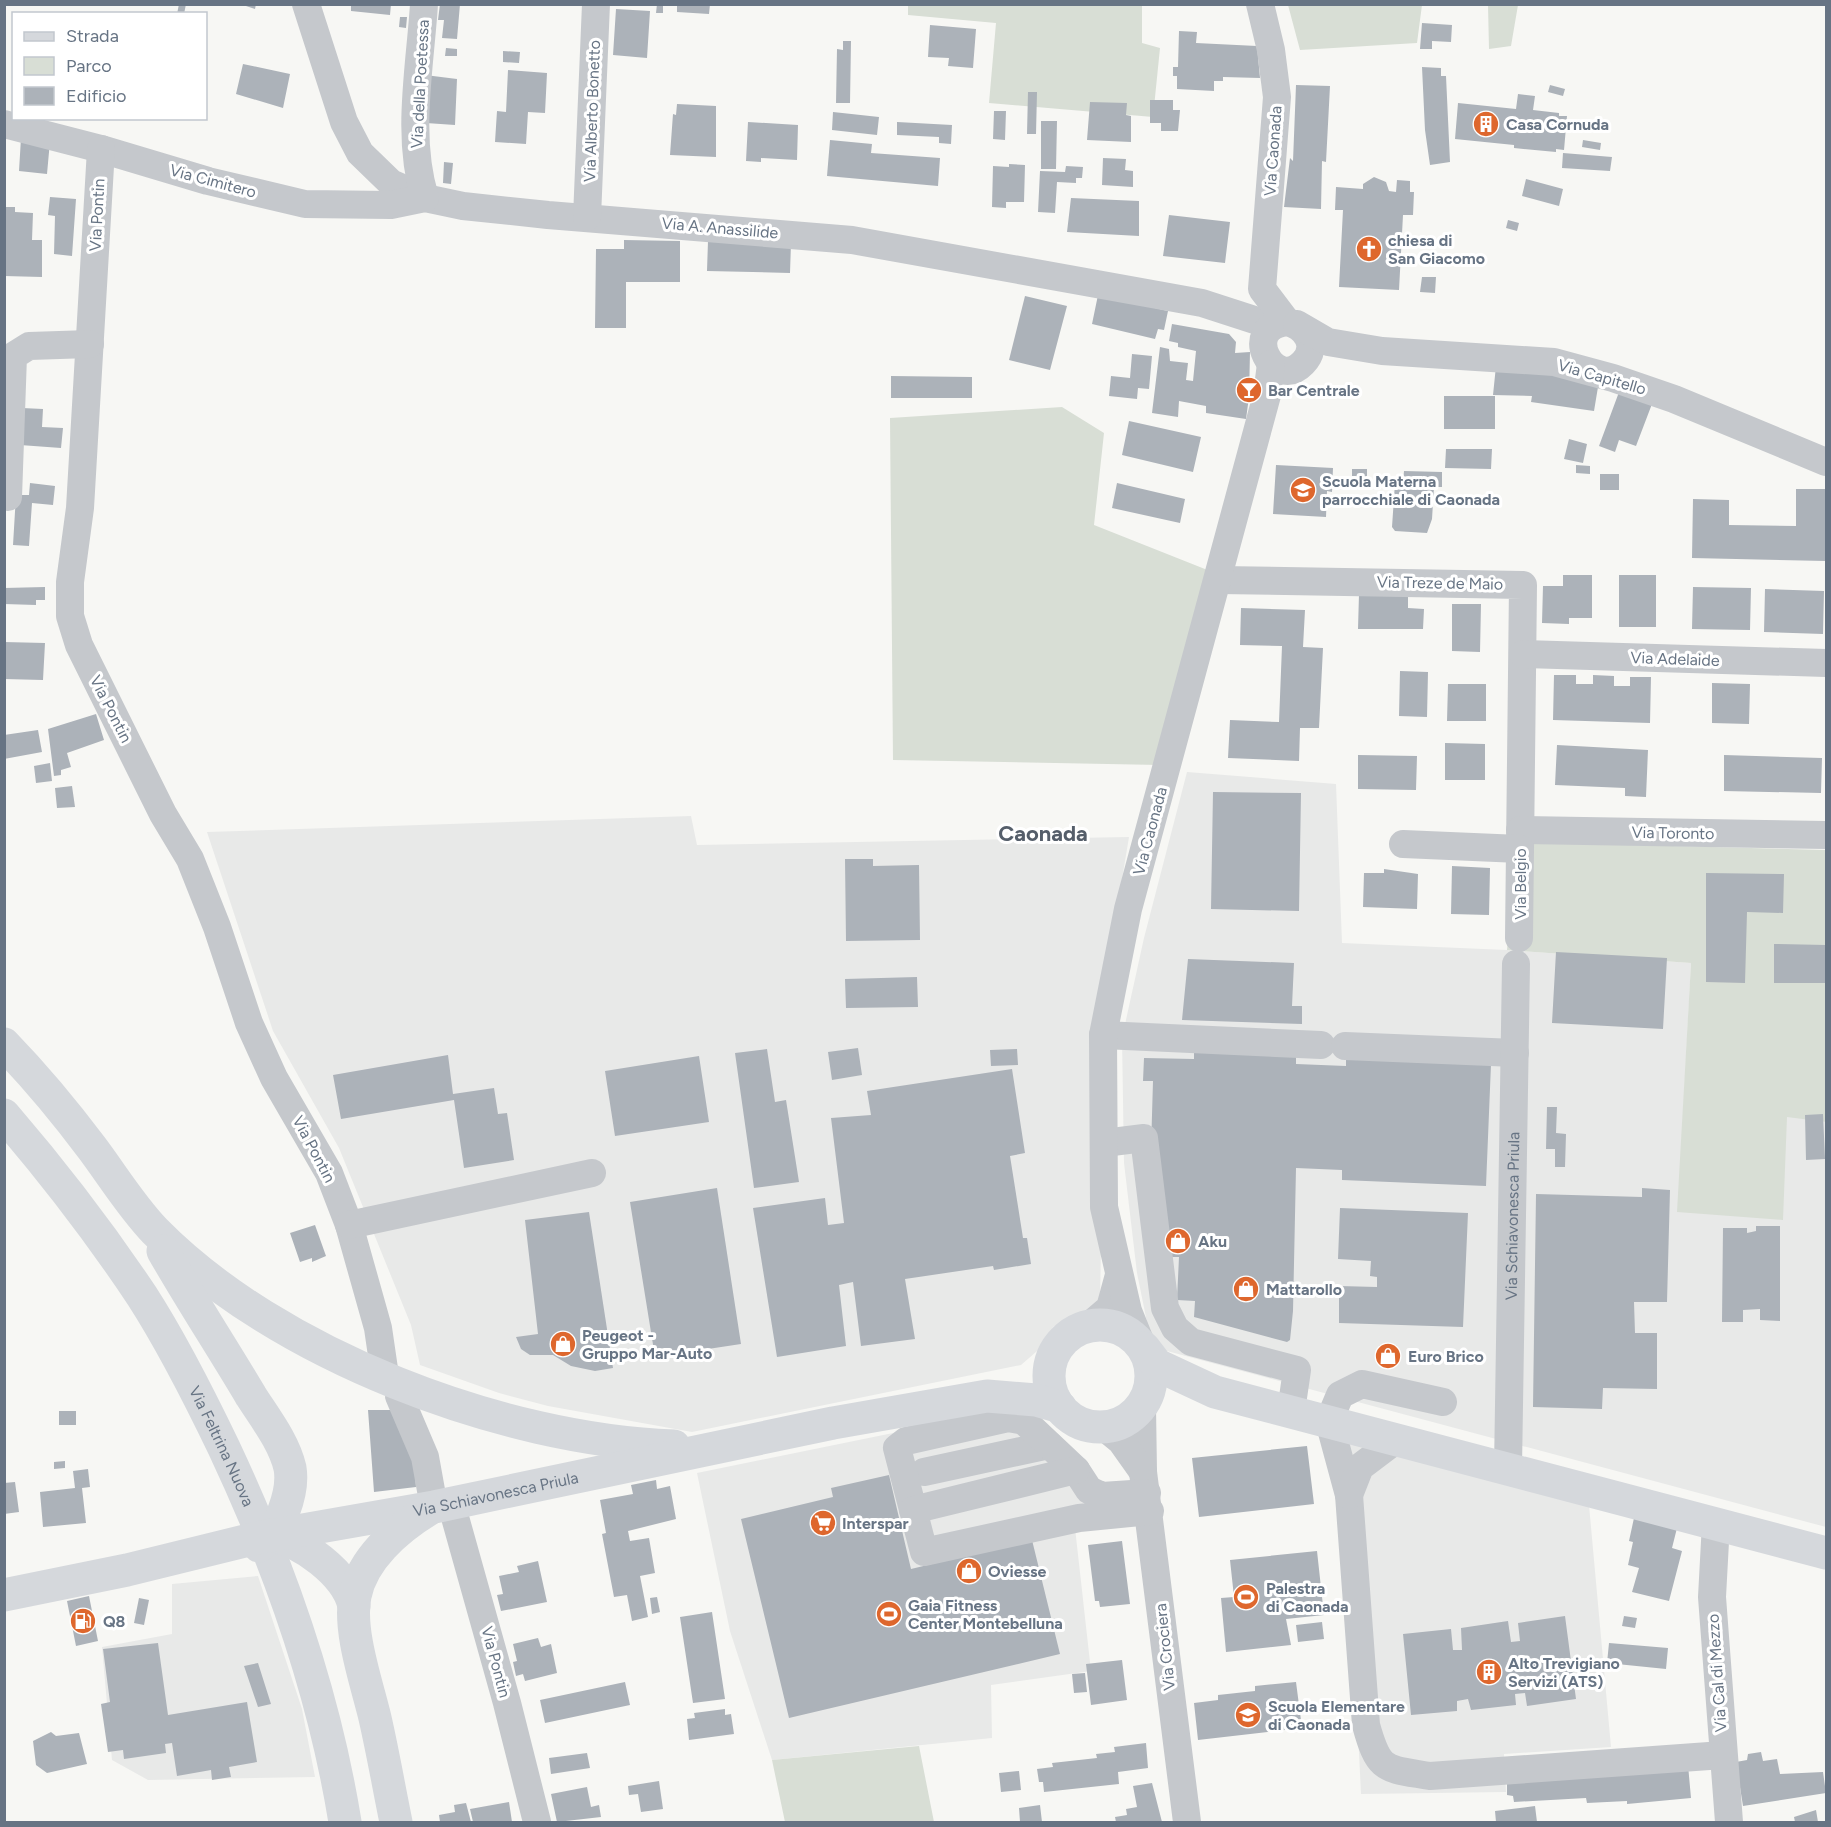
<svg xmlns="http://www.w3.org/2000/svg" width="1831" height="1827" viewBox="0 0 1831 1827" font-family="Figtree,sans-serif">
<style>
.built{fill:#e8e9e8}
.green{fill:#d8ded5}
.building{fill:#acb2b9}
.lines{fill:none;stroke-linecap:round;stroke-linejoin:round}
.minor{stroke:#c5c8cc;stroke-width:28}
.major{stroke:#d5d8dc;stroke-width:33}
.labels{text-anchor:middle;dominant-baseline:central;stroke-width:6;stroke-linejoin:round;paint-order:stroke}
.street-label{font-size:16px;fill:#677484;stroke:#fff}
.poi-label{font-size:16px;font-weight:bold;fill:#677484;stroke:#fff;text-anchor:start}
.district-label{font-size:22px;font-weight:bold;fill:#555e6a;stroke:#fff}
</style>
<rect width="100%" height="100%" fill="#f7f7f4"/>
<path class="built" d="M1187,772L1336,784L1342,943L1507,950L1691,963L1678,1212L1787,1116L1826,1122V1527L1152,1347L1137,1273L1124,1163L1122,1038L1144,938Z
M691,816L697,845L1129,837L1105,981L1100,1306L1053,1327L1044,1345L1021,1365L692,1432L548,1406L499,1393L420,1365L411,1325L339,1148L273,1031L207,832Z
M1020,1407L1134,1521L1075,1528L1091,1671L991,1685L992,1738L772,1760L730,1631L697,1473Z
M1344,1440L1589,1505L1611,1747L1504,1754L1506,1792L1361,1794Z
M258,1576L302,1709L315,1777L148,1780L112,1760L102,1647L172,1634V1584Z"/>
<path class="green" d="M908,5H1142V43L1160,48L1153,117L989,103L996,23L908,15Z
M1288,5V4L1422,5L1417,43L1300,50Z
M1488,5H1518L1511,46L1489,49Z
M1062,407L1104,433L1094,525L1215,573L1160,765L893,760L890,418Z
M1517,842L1826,850V1122L1787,1117L1783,1220L1677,1212L1691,963L1507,950Z
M919,1746L934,1822H785L772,1760Z"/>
<path class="building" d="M179,4H186L184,14H177Z
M240,4H256L255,9Z
M351,4H391L390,15L351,11Z
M440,4H460L457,39L442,38L444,20H438Z
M657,4H663V13H656Z
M677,4H710L709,14L677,12Z
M616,9L650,11L647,58L613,55Z
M400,17H407L406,28L399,27Z
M1422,23L1452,25L1451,42L1432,41V49H1420Z
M930,25L976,29L973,68L948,66L949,58L928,57Z
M1179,31L1197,32L1196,43L1257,46L1260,78L1223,77V81H1214V91L1177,89V76H1173V67H1178Z
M843,41H851L850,103H836L837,49L843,50Z
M446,48L457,49V56H445Z
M503,51L520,52L519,63L503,62Z
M243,64L290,74L283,108L236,94Z
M1422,67L1441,68V76H1446L1450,162L1430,165L1425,130Z
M508,70L547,73L545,113L528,112L526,144L495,142L497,111L506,112Z
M425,75L457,79L455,125L426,123Z
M1296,85L1330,86L1326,162L1322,161L1321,209L1284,207L1290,158L1293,161Z
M1550,85L1565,89L1563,96L1548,92Z
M1028,92H1037L1036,134H1027Z
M1518,94L1535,96L1533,110L1559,113V116H1567L1564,150L1556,149V152L1514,148V145L1455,139L1458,103L1516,109Z
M1150,100H1173V110H1180L1178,131H1161V123H1150Z
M1090,102L1127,103L1126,115L1131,116V142L1087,140Z
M677,104L716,106V157L670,155L673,114L676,115Z
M994,111H1006L1005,140L993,139Z
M833,112L879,117L877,135L832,130Z
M1041,121H1057L1056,169H1041Z
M748,122L798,125L797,160L761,158V162L746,161Z
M897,122L952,125L951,144L939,143V137L897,135Z
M21,138L50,141L47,174L19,171Z
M830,140L872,144L871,153L940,158L938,186L827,176Z
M1583,140L1601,143L1600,150L1582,147Z
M1563,153L1612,157L1610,171L1562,168Z
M1103,158L1126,159L1125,170L1133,171V187L1102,185Z
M444,162L453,163L451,184L443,183Z
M1009,164L1025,165L1024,202H1006V208L992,207L993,166L1009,167Z
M1066,166L1083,167L1082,178H1076V183L1057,182L1055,213L1038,212L1040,171L1065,172Z
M1374,177L1386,182L1389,191L1396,192L1397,180L1410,181V192H1414L1413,215H1403L1399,290L1339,287L1343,210H1335L1336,187L1363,189V184Z
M1526,179L1563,189L1559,206L1522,196Z
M50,197L76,199L72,256L54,254L55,216L48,215Z
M1071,198L1139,201V236L1067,232Z
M4,207H15V212L33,213L32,240H42V277L4,276Z
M1169,215L1230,222L1225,263L1163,256Z
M1508,220L1519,223L1517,231L1506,228Z
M624,240L680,241V282H626V328H595L596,249H624Z
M708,241L791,243L790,273L707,271Z
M1422,277H1436L1435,293L1420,292Z
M1098,295L1168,311L1164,330L1158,329L1155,339L1092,324Z
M1025,296L1067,306L1050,370L1009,360Z
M1172,324L1229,334L1236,342L1235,353L1250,352L1249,397L1246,419L1206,413V406L1179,401L1178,417L1152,413L1160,347L1169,349L1170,361L1188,363L1186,380L1193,381L1196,351L1178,347V343L1169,341Z
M1132,354L1152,356L1149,389L1138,388L1137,399L1109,396L1111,376L1130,378Z
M1496,366L1600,375L1594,411L1531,402L1532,396L1493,395Z
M891,376L972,377V398H891Z
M1622,384L1655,396L1636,446L1619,440L1615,452L1599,446Z
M1444,396H1495V429H1444Z
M22,408L43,409L42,427L63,428L61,448L20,445Z
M1129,421L1201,437L1193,472L1122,455Z
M1569,439L1587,444L1583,463L1564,459Z
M1446,449H1492L1491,469L1445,468Z
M1276,465L1333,468L1332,492L1327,491L1326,517L1273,514Z
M1576,465L1590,466V474L1576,473Z
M1352,469H1367V477L1352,476Z
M1404,471L1442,472V487H1434L1432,519L1427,533L1395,531L1392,527L1395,483L1403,482Z
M1600,474H1619V490H1600Z
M30,483L55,486L53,505L32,503L29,546L13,545L16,495H29Z
M1117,483L1185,499L1180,523L1112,508Z
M1796,489H1826V561L1692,558L1693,499L1729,500V525L1796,526Z
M1563,575H1592V618H1569V624L1542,623L1543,586H1563Z
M1619,575H1656V627H1619Z
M45,587V600H36V605L4,604V588Z
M1693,587L1751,588L1750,630L1692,629Z
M1765,589L1824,591L1823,634L1764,632Z
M1359,594L1408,596V608L1424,609L1423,629H1358Z
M1452,604H1481L1480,652L1452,651Z
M1241,608L1305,610L1303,647L1323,648L1319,728H1300L1299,761L1228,758L1230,720L1279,722L1282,646L1240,645Z
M4,642L45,643L43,680L4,679Z
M1400,671L1428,672L1427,717L1399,716Z
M1554,675H1576V684H1593V675L1614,676V686H1630V677H1651L1650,723L1553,720Z
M1712,683L1750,684L1749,724L1712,723Z
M1448,684H1486V721H1447Z
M96,714L104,740L67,753L71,767L61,770V775L54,776L48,729Z
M38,730L42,752L4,759V735Z
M1445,743L1485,744V780H1445Z
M1557,745L1648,750L1646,797L1625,796V788L1555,785Z
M1358,755L1417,756L1416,790L1358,789Z
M1724,755L1822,758L1821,793L1724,791Z
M50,763L52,781L36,783L34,766Z
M72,786L75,807L57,808L55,788Z
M1213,792L1301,793L1299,911L1211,909Z
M845,859H873V866L919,865L920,940L846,941Z
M1452,866L1490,868L1489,915L1451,914Z
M1384,869L1418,874L1417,909L1363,907L1364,873H1384Z
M1706,873L1784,874L1783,913L1747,912L1745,983L1706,982Z
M1774,944L1826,945V983H1774Z
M1556,952L1667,958L1663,1029L1552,1023Z
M1188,959L1294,963L1292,1006H1302V1024L1182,1020Z
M917,977L918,1007L846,1008L845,979Z
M858,1048L862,1075L832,1080L828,1052Z
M767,1049L775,1102L786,1100L799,1182L754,1188L735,1053Z
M1017,1049L1018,1065L991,1066L990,1050Z
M1194,1049L1296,1051V1064L1346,1066V1059L1491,1064L1486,1186L1342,1180V1170L1296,1168L1293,1311L1290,1340L1287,1342L1194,1317L1195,1301L1177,1300L1179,1257H1171L1151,1149L1153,1081H1143L1144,1058L1194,1059Z
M448,1055L453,1094L494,1088L498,1114L507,1113L514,1160L464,1168L454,1100L341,1119L333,1075Z
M699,1056L709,1122L615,1136L605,1071Z
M1012,1069L1025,1153L1010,1156L1023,1238H1027L1031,1264L994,1270L993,1266L905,1279L915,1339L861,1346L853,1282L839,1285L846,1346L777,1357L753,1208L825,1198L828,1225L844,1223L831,1118L871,1115L867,1091Z
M1547,1107H1557L1556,1133L1566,1134L1565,1167H1555V1149H1546Z
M1823,1114L1825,1159L1806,1160L1805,1115Z
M717,1188L741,1344L655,1357L630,1202Z
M1642,1188L1670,1190L1667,1302H1634L1635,1333H1657V1389L1603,1388L1602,1409L1533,1407L1536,1194L1642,1197Z
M1340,1208L1468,1213L1463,1327L1339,1323V1286L1377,1287V1277L1370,1276L1371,1261L1338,1259Z
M589,1212L613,1368L595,1371L571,1366L553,1355H530L521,1349L516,1337L538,1334L525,1220Z
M315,1225L326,1256L312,1262V1258L300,1262L290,1233Z
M1756,1226H1780V1321L1760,1320V1309L1743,1310V1322H1722L1723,1228H1747V1233L1756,1231Z
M368,1410H393L414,1455L416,1487L374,1492Z
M59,1411H76V1425H59Z
M1307,1446L1314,1504L1199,1517L1192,1458Z
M65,1461V1468L54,1469V1462Z
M88,1469L90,1487L82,1488L86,1523L43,1527L40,1492L75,1488L73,1471Z
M889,1475L911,1569L1032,1540L1060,1654L789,1718L741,1519L833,1497L831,1488Z
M656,1480L657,1489L670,1486L676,1519L628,1531L630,1541L649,1538L655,1573L640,1576L648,1617L632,1621L627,1595L614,1597L602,1534L606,1533L600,1500L633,1494L631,1485Z
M15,1482L19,1512L4,1514V1483Z
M1634,1518L1677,1528L1672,1548L1682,1551L1669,1601L1632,1592L1639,1568L1628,1565L1633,1542L1629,1541Z
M1122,1541L1130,1604L1100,1607L1099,1601H1095L1088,1545Z
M1317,1551L1324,1615L1286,1619L1291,1645L1226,1652L1221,1598L1234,1597L1230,1560Z
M538,1561L547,1602L501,1611L497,1595L503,1594L499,1576L519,1572L517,1566Z
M89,1596L98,1641L76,1646L67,1601Z
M657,1597L660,1612L652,1614L650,1598Z
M139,1598L149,1600L144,1625L134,1623Z
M712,1612L725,1699L693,1703L680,1617Z
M1565,1616L1576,1699L1527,1706L1525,1693L1515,1694L1516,1705L1471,1710L1468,1699L1457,1701V1711L1411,1715L1403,1634L1451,1629L1453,1650H1462L1461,1628L1508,1621L1511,1642L1520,1641L1518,1623Z
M1624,1616L1637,1618L1635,1628L1622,1626Z
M1322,1622L1324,1639L1298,1642L1296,1625Z
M538,1638L541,1647L551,1644L557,1673L525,1681L523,1674L516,1676L513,1662L517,1661L513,1644Z
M158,1643L168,1715L247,1702L257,1762L229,1767L231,1777L212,1780L211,1770L177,1776L172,1743L165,1744L166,1753L124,1759L123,1750L108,1752L101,1704L110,1702L103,1649Z
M1609,1643L1668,1648L1666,1669L1607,1663Z
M1122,1660L1127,1700L1091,1705L1086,1664Z
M258,1663L271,1704L258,1707L244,1666Z
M1085,1673L1087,1692L1074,1693L1072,1674Z
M625,1682L630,1705L545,1723L540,1700Z
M1296,1682L1302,1728L1198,1740L1194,1703L1218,1700V1695L1255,1691V1686Z
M725,1709V1715L731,1714L734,1734L689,1740L687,1719L695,1718L694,1713Z
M51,1732L56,1736L79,1733L87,1764L47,1773L36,1765L33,1741Z
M1146,1743L1148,1768L1118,1772L1119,1784L1044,1792L1043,1782H1039L1037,1769L1053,1767L1052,1763L1097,1758L1096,1754L1115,1752L1114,1747Z
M1761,1752L1763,1761L1777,1759L1780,1774L1823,1772L1826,1793L1743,1806L1736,1762L1747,1760L1748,1754Z
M587,1753L590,1768L551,1774L549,1758Z
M1688,1765L1691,1798L1627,1804V1801L1587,1803L1586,1798L1514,1802L1513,1796L1507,1795V1780Z
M1019,1771L1021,1790L1001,1792L999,1773Z
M659,1781L663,1809L641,1812L638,1794L629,1795L628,1786Z
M1152,1783L1162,1822H1116L1115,1817L1127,1815L1126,1809L1137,1807L1133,1786Z
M587,1787L591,1807L599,1805L601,1817L557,1822L551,1794Z
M509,1802L512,1822H473L470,1809Z
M466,1803L471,1822H440L439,1815L455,1812L454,1805Z
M1040,1805L1042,1822H1020L1019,1808Z
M1535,1806L1537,1822H1496L1495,1811Z
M1816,1810L1818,1822H1795L1794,1817Z"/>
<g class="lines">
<g class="minor">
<path d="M306,4L344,122L360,153L391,183L425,198L463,206L548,215L852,240L1202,303L1273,326"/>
<path d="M1260,4L1271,50L1277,97L1262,289L1287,322C1305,326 1320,346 1303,363C1274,393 1239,327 1287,322"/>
<path d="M4,124L101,149L208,181L305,204L391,205L425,198C406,136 420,68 424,4"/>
<path d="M101,149L80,508L70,582V616L79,645L163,814L190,859L217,927L249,1023L274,1078L329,1173L349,1225L378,1328L385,1376"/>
<path d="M587,217L596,4"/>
<path d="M1297,324L1328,342L1382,351L1554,362L1613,378L1674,399L1826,462"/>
<path d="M8,497L13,356L29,346L90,344"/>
<path d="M1219,580L1523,585L1519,938"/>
<path d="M1523,654L1826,663"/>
<path d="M1520,830L1826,835"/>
<path d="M1403,844L1520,849"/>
<path d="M1103,1035L1321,1045"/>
<path d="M1345,1046L1515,1053"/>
<path d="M1104,1143L1144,1138L1165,1308L1175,1328L1191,1342L1297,1370L1291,1411"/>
<path d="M349,1225L592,1173"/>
<path d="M1089,1326L1110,1308L1119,1275"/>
<path d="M1142,1346L1128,1311L1104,1207L1103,1035L1128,909L1267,395L1271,364"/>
<path d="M401,1383L399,1396L425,1457L434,1507"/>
<path d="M1443,1402L1362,1384L1340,1395L1329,1421L1349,1495L1366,1725C1379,1772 1384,1768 1430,1776L1723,1755"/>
<path d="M1142,1407L1143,1472L1187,1822"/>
<path d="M1104,1427L1121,1441L1143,1472"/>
<path id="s1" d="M1508,1468L1516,964"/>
<path d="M924,1472L1049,1445"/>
<path d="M1147,1493L1102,1496L1089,1490L1076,1470L1024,1421L1008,1418L906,1441L897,1448L924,1552L1079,1518L1150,1511"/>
<path d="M1349,1495L1360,1467L1397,1439"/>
<path d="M451,1503L507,1703L537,1822"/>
<path d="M913,1510L1076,1470"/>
<path d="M1716,1523L1712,1597L1729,1822"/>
</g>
<g class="major">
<path d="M4,1044C36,1077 65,1112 92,1148C113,1176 131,1206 155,1231C277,1355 503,1440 674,1446"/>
<path id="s2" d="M4,1115C54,1173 100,1233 142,1296C173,1344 199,1396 224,1448C280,1567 324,1692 345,1822"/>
<path d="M163,1251C191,1300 222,1347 251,1396C265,1418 284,1442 290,1468C294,1491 280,1533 259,1546"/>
<circle cx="1100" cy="1376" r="51"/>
<path d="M1144,1348L1157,1365L1215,1392L1826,1553"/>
<path d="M270,1535C301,1540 347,1574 354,1606"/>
<path id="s3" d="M4,1595L127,1570L257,1538L434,1507L833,1423L987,1396L1036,1400L1060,1407"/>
<path d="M396,1822C389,1788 383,1753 375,1718C367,1684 348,1631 355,1596C362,1559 397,1529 428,1510"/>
</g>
</g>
<defs>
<g id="building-disc" transform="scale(1.35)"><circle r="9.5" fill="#de672d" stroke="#fff"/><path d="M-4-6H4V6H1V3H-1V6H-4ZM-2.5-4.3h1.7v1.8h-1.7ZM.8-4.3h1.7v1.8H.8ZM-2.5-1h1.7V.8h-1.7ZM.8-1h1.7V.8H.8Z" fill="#fff"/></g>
<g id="church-disc" transform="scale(1.35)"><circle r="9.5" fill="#de672d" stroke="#fff"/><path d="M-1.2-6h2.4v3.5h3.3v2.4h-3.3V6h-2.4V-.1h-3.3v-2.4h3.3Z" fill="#fff"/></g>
<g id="bar-disc" transform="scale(1.35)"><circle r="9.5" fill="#de672d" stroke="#fff"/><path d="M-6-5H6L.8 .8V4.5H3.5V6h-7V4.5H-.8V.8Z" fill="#fff"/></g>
<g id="school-disc" transform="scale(1.35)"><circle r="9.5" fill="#de672d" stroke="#fff"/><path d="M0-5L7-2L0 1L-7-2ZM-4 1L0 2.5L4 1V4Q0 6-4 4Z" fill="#fff"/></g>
<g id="shop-disc" transform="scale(1.35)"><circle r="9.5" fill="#de672d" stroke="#fff"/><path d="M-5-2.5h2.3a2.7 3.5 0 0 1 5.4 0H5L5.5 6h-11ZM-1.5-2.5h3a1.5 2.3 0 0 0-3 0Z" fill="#fff"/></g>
<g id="supermarket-disc" transform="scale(1.35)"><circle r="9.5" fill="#de672d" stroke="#fff"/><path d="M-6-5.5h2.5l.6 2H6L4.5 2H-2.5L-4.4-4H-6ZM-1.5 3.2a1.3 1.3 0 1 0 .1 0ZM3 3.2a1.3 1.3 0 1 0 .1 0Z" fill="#fff"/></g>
<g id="stadium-disc" transform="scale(1.35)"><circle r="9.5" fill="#de672d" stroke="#fff"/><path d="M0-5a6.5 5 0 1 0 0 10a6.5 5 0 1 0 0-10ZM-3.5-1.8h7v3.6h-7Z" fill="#fff"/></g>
<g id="fuel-disc" transform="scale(1.35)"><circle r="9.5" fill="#de672d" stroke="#fff"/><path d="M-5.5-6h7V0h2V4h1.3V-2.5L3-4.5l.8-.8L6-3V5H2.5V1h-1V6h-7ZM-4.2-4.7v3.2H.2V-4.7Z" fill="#fff"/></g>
</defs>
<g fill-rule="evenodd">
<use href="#building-disc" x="1486" y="124"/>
<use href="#church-disc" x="1369" y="249"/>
<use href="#bar-disc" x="1249" y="390"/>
<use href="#school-disc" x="1303" y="490"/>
<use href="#shop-disc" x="1178" y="1241"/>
<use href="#shop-disc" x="1246" y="1289"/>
<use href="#shop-disc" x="563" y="1344"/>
<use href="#shop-disc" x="1388" y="1356"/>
<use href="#supermarket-disc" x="823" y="1523"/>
<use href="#shop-disc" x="969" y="1571"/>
<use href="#stadium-disc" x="1246" y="1597"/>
<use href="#stadium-disc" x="889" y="1614"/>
<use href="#fuel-disc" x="83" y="1621"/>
<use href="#building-disc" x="1489" y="1672"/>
<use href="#school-disc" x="1248" y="1715"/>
</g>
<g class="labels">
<g class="street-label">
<text transform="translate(420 84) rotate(-87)">Via della Poetessa</text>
<text transform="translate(592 111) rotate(-88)">Via Alberto Bonetto</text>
<text transform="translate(1273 151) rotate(-86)">Via Caonada</text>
<text transform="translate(213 181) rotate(15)">Via Cimitero</text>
<text transform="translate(97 215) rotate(-87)">Via Pontin</text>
<text transform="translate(720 228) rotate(5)">Via A. Anassilide</text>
<text transform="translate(1602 377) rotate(16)">Via Capitello</text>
<text transform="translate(1440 583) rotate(1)">Via Treze de Maio</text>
<text transform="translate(1675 659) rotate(2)">Via Adelaide</text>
<text transform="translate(111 709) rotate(63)">Via Pontin</text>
<text transform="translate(1150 831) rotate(-75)">Via Caonada</text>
<text transform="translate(1673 833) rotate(1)">Via Toronto</text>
<text transform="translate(1520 884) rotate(-90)">Via Belgio</text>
<text transform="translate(314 1149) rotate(62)">Via Pontin</text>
<text stroke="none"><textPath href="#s1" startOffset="252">Via Schiavonesca Priula</textPath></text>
<text stroke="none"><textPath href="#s2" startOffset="398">Via Feltrina Nuova</textPath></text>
<text stroke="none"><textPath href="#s3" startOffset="502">Via Schiavonesca Priula</textPath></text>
<text transform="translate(1165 1647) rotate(-96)">Via Crociera</text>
<text transform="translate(496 1662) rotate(75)">Via Pontin</text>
<text transform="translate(1717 1673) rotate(-94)">Via Cal di Mezzo</text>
</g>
<g class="poi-label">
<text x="1506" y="124">Casa Cornuda</text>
<text x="1388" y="240">chiesa di<tspan x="1388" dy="18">San Giacomo</tspan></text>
<text x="1268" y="390">Bar Centrale</text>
<text x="1322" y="481">Scuola Materna<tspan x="1322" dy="18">parrocchiale di Caonada</tspan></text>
<text x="1198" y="1241">Aku</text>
<text x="1266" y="1289">Mattarollo</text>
<text x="582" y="1335">Peugeot -<tspan x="582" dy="18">Gruppo Mar-Auto</tspan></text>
<text x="1408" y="1356">Euro Brico</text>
<text x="842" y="1523">Interspar</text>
<text x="988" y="1571">Oviesse</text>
<text x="1266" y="1588">Palestra<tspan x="1266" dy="18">di Caonada</tspan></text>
<text x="908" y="1605">Gaia Fitness<tspan x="908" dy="18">Center Montebelluna</tspan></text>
<text x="103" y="1621">Q8</text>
<text x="1508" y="1663">Alto Trevigiano<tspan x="1508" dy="18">Servizi (ATS)</tspan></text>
<text x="1268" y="1706">Scuola Elementare<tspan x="1268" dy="18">di Caonada</tspan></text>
</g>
<g class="district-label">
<text x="1043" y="833">Caonada</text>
</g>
</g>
<rect width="1831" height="1827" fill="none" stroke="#677484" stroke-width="12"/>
<rect x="12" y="12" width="195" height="108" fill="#ffffff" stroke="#c2c7ce" stroke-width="1.5"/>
<rect x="24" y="32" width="30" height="9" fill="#d5d8dc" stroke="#c2c7ce" stroke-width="1.5"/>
<text x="66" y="42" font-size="18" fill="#677484">Strada</text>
<rect x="24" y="57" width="30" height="18" fill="#d8ded5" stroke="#c2c7ce" stroke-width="1.5"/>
<text x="66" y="72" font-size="18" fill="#677484">Parco</text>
<rect x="24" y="87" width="30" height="18" fill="#acb2b9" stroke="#c2c7ce" stroke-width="1.5"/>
<text x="66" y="102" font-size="18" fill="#677484">Edificio</text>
</svg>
